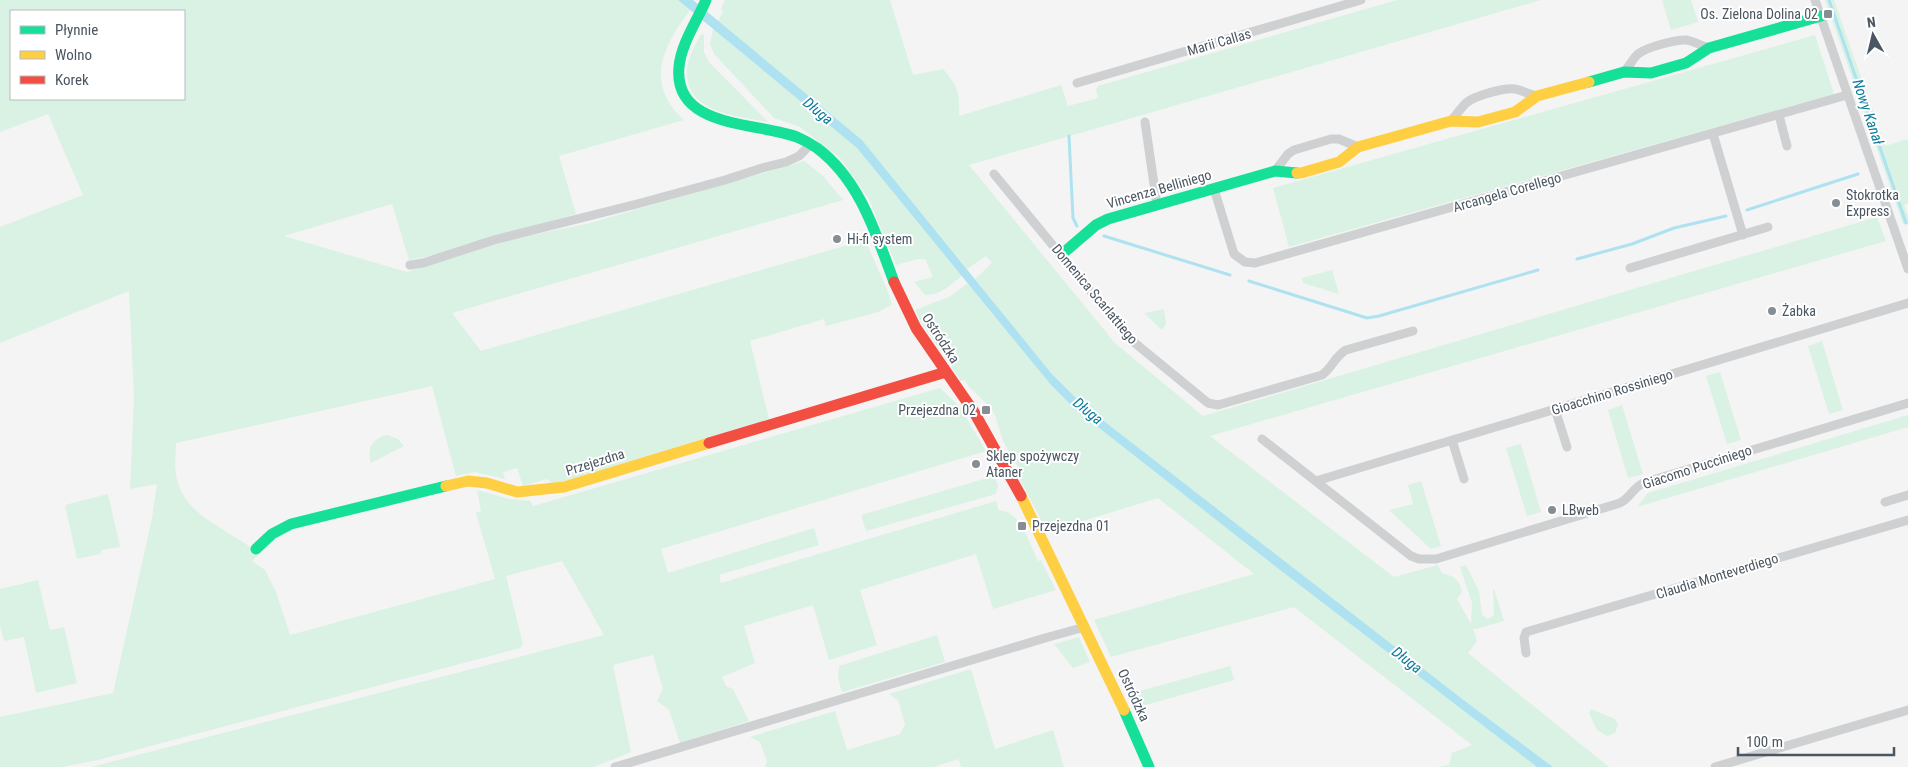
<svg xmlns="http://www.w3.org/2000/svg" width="1908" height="767" viewBox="0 0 1908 767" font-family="'Roboto Condensed',sans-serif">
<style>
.green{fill:#d9f2e3;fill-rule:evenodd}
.water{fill:#aee2f0}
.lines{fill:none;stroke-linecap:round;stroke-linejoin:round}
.stream{stroke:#aee2f0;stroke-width:3}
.street{stroke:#ced0d2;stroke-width:9}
.fast{stroke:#16e098;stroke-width:11}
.slow{stroke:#ffcf43;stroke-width:11}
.jam{stroke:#f24e42;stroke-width:11}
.poi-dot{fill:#868d94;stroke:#fff;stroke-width:2}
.labels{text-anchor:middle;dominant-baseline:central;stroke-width:4;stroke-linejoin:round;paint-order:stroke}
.poi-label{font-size:14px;fill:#4a5661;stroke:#fff;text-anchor:start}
.street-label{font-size:14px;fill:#4a5661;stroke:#fff}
.water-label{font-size:15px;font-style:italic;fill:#0c7c9b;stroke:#fff}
</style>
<rect width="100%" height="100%" fill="#f4f4f4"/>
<path class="green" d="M0,0H678L690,10C663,46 644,84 684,120L559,156L576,214L439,254L409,260L392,204L284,236L407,272L509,240L590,223L804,161L822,175L843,200L452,313L481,351L865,240L886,287L892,305L878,312L826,326L824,319L750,341L769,419L565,481L552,483L547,479L523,486L517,468L503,472L505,479L475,472L456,476L432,386L176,443C176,451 175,459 175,466C177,516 228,527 259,554L252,561L265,570L276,592L290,635L495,579L476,513L481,511L477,490L509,499L530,501L533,506L940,388L960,407L986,451L661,549L668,573L814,528L819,545L719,575L721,583L996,501L999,511C1018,508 1031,546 1038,561L1041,560L1056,590L993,609L976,554L860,590L877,645L829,660L813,605L744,626L755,663L722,677L726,686L733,689L749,721L680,743L669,710L657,701L663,689L653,655L613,665L631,752L594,767H91L604,635L562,561L506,576L523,644L520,648L98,760L62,767H0V717L113,693L152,518L157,484L130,489L134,397L129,291L0,343V227L83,195L48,114L0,132ZM11,11H184V99H11Z
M725,0H890L913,75L943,69C958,86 960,93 959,116L1061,85L1068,106L1098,98L1096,90L1098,86L1397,0H1541L969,165L1115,343L1203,416L1877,217L1886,241L1210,436L1394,577L1438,565L1442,573C1455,577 1459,579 1462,592L1457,599L1471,624L1472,603L1460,567L1466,565L1479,591L1482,615L1488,619L1494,615L1493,590L1494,589L1504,621L1476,629L1473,628L1477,641L1468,653L1609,767H1553L1461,698L1082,404L1051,373L975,279L992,263L986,256L967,269L862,140L718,21L723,12L721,9Z
M1662,0H1691L1698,22L1671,30Z
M1825,0H1834L1885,146L1908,139V203L1904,205L1908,215V223L1903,224Z
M713,29L857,148L962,276C951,284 940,296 925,295L914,282L933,277L925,259H918L896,265L869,199L840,158L800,127L774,118L714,54L710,44Z
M701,34L704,35V52L709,62L768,122C737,116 684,113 687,69C688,57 696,44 701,34Z
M1815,35L1834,94L1289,247L1273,188Z
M1332,270L1339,294L1303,283L1302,278Z
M968,283L1051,385L1075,409L1280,570L1537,767H1438L1449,765L1452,753L1472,745L1294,607L1111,657L1094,620L1254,574L1158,498L1047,532L1019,477L1023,475L1003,441L995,415L990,407L969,387L965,380L961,381L921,322L915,310L951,296Z
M1164,309L1166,324L1162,330L1144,313Z
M1822,341L1843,410L1829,414L1808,346Z
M1720,372L1741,440L1727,444L1706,376Z
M1622,405L1643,474L1628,478L1608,410Z
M1908,415V427L1637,507L1648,493Z
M388,435L398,439L404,446L371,463C366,449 373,437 388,435Z
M1521,444L1541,512L1527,516L1506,448Z
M994,476L998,485L996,494L866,531L861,515Z
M1421,481L1441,546L1431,549L1389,510L1413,504L1408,485Z
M108,494L120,547L102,550L100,554L77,559L65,505Z
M38,580L50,630L64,627L77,683L36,693L24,637L4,641L0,625V589Z
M937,635L945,662L842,692L838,678L839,666Z
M1079,637L1090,662L1073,668L1054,644Z
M1230,666L1234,680L1135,708L1129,694Z
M971,669L995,749L1053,730L1064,767H961L959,759L933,767H765L767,761L760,742L750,737L835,711L847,750L900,734L905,724L898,700L889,694Z
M1591,709L1615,719L1618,725L1615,733L1607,736L1597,730L1589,713Z"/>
<path class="water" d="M678,0H693L862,140L1051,373L1082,404L1461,698L1553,767H1537L1280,570L1075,409L1051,385L857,148Z"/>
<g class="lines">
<path class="stream" d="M1829,0L1906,223
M1069,136L1073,218L1077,226
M1747,210L1858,174
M1104,236L1230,275
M1577,259L1632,244L1674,228L1726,216
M1249,281L1367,318L1379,316L1538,270"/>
<path class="street" d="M1815,0L1908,269
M1624,72C1629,67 1633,58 1638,54C1647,47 1677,39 1687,40C1695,42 1702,46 1709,48
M1077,83L1361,0
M1779,115L1787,146
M1451,121C1456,115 1461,108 1466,103C1474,96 1505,87 1515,89C1522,90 1529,95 1537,96
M1145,122L1157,205
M1713,134L1743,235
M1275,171L1288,154L1294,150L1331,139H1339L1358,147
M994,174L1130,339L1208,403L1218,405L1322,375C1332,368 1335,356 1346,350L1413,331
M1214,189L1234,254L1245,262L1255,263L1847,95
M410,265L423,263L494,240L637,204L725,180L762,168L786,162L799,156L811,144
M1630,268L1768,227
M1555,409L1567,447
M1262,439L1411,556L1419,559H1436L1620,503C1631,498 1633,486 1646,482L1908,403
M1452,440L1464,479
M1316,481L1908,303
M1885,502L1908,495
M1526,653L1524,638L1526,632L1908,520
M615,767L1045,638L1085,627
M1715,767L1908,710"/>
<path class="fast" d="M706,0C697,21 681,44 679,67C673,129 758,122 797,137C804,140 811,144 817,148C860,180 876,234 894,282
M1589,82L1624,72L1651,73L1686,63L1709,48L1821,16
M1061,255L1096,225L1108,219L1275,171L1297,173
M256,549L272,534L291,524L446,486
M1124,710L1149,767"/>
<path class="slow" d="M1297,173H1301L1339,162L1358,147L1451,121L1478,122L1515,112L1537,96L1589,82
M446,486L468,481L487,483L517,492L564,487L709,443
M1021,496L1124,710"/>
<path class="jam" d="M894,282L916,328L974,412L1021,496
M709,443L946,372"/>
</g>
<g class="poi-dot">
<rect x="1823" y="9" width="10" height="10" rx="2.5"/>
<circle cx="1836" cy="203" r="5"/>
<circle cx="837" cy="239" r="5"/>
<circle cx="1772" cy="311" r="5"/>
<rect x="981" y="405" width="10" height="10" rx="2.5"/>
<circle cx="976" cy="464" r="5"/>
<circle cx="1552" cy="510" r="5"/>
<rect x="1017" y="521" width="10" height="10" rx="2.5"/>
</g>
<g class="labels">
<g class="poi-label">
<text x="1818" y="14" text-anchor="end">Os. Zielona Dolina 02</text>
<text x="1846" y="195">Stokrotka<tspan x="1846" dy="16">Express</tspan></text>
<text x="847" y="239">Hi-fi system</text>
<text x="1782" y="311">Żabka</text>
<text x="976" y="410" text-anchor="end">Przejezdna 02</text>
<text x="986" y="456">Sklep spożywczy<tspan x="986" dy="16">Ataner</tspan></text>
<text x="1562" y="510">LBweb</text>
<text x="1032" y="526">Przejezdna 01</text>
</g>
<g class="street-label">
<text transform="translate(1219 42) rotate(-16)">Marii Callas</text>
<text transform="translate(1159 189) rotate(-16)">Vincenza Belliniego</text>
<text transform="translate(1507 192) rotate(-16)">Arcangela Corellego</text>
<text transform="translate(1095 294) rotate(50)">Domenica Scarlattiego</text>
<text transform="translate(941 338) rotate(57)">Ostródzka</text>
<text transform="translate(1612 392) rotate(-17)">Gioacchino Rossiniego</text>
<text transform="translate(595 462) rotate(-17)">Przejezdna</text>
<text transform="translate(1697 467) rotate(-18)">Giacomo Pucciniego</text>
<text transform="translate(1717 576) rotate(-17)">Claudia Monteverdiego</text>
<text transform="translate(1134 695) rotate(65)">Ostródzka</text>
</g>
<g class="water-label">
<text transform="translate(818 111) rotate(40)">Długa</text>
<text transform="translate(1868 112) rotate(71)">Nowy Kanał</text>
<text transform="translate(1088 411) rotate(39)">Długa</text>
<text transform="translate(1407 660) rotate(38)">Długa</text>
</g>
</g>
<rect x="10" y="10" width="175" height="90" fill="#ffffff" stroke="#b7bbc0"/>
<rect x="20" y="26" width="25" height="8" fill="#16e098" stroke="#b7bbc0"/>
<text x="55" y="35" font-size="15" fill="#4a5661">Płynnie</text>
<rect x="20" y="51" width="25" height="8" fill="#ffcf43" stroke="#b7bbc0"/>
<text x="55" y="60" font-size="15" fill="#4a5661">Wolno</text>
<rect x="20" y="76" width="25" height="8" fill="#f24e42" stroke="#b7bbc0"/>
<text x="55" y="85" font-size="15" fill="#4a5661">Korek</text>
<g transform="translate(1873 35) rotate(352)" stroke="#ffffff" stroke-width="4" paint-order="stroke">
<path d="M0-4L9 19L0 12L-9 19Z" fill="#4a5661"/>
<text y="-8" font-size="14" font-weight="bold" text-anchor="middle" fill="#4a5661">N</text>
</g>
<path d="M1738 747v8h156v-8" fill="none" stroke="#4a5661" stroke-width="2.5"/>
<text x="1746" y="747" font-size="15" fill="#4a5661" stroke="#ffffff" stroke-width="4" paint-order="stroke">100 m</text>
</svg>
